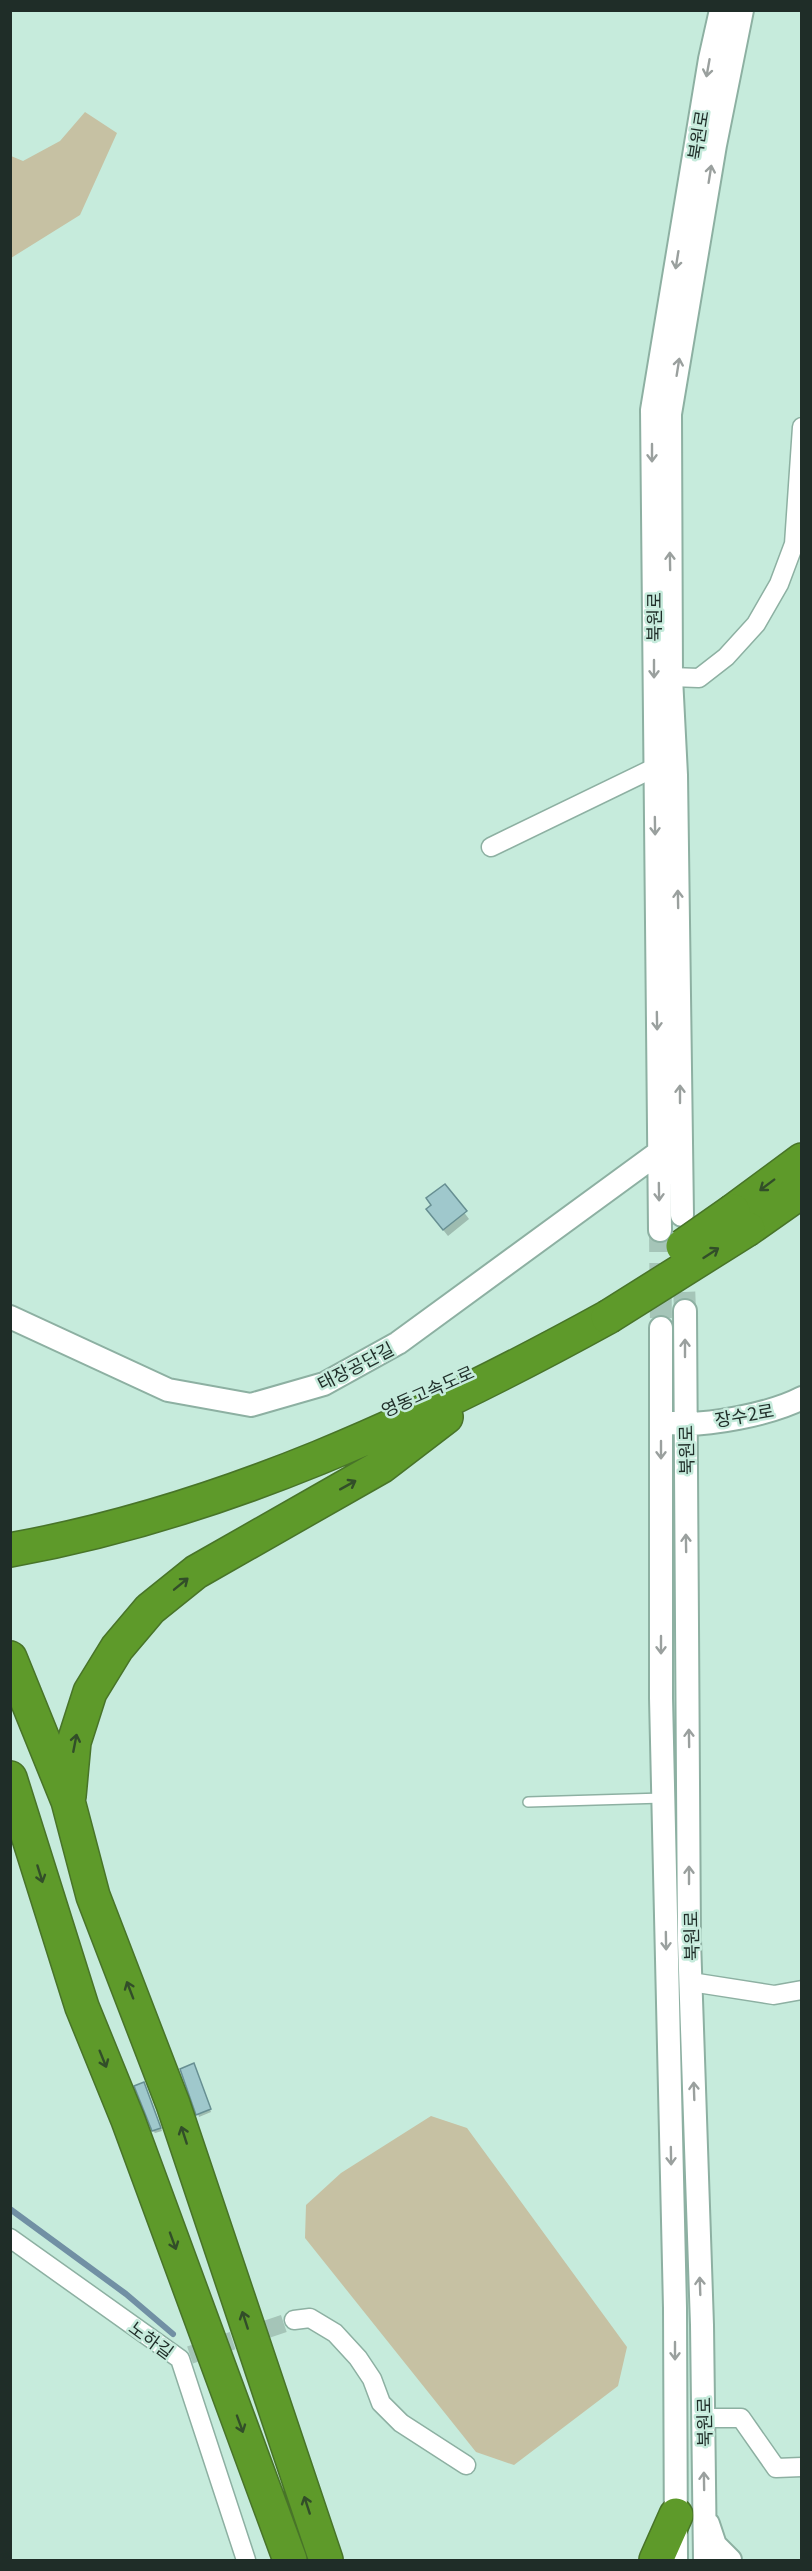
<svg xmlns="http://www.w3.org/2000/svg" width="812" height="2571" viewBox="0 0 812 2571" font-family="Georgia,'Noto Sans KR',serif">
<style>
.green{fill:#c6c1a3}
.shadow{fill:#0003}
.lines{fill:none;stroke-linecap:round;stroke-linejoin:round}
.stream{stroke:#7190a4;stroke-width:6}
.building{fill:#9fc8cc;stroke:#678f92;stroke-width:1.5}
.minor-tunnel{stroke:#a5c5b8;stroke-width:18;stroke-dasharray:18 9;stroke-linecap:butt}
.tertiary-tunnel{stroke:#a5c5b8;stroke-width:22;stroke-dasharray:22 11;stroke-linecap:butt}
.service-casing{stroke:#8db0a2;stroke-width:12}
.minor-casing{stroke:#8db0a2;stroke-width:21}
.tertiary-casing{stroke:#8db0a2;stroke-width:26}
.motorway-casing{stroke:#487429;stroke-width:36}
.service{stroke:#fff;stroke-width:9}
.minor{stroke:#fff;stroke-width:18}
.tertiary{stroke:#fff;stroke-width:22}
.motorway{stroke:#5e9a2a;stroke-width:33}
.motorway-bridge-casing{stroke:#487429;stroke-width:36;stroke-linecap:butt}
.motorway-bridge{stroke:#5e9a2a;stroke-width:33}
.oneway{stroke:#9aa09e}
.oneway2{stroke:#324e29}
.labels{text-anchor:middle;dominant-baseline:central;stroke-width:5;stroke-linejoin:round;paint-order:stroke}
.street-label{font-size:18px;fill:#1f2d28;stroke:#c6ebdc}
</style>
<rect width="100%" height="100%" fill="#c6ebdc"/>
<path class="green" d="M85,112L117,133L80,215L11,258V156L23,161L60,141Z
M431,2116L467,2128L627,2347L618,2386L514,2465L476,2452L305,2238L306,2205L341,2173Z"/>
<path class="shadow" d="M444,1186L469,1219L448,1236L432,1216Z
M195,2068L211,2112L199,2117L198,2114Z
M136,2086H145L162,2131L155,2133L153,2131Z"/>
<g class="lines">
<path class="stream" d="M10,2209L126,2294L173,2334"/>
</g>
<path class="building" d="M445,1184L467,1211L443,1230L426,1209L431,1205L426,1198Z
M194,2063L211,2109L196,2115L180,2069Z
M144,2082L161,2128L152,2131L134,2086Z"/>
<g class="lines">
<path class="minor-tunnel" d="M190,2355L294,2320"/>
<path class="tertiary-tunnel" d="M660,1230L661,1328
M683,1259L685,1311"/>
<g class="service-casing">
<path id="service" d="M528,1802L663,1798"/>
</g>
<g class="minor-casing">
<path id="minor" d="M671,677L699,678L726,657L756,624L779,584L794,544L802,427
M491,847L654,768
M691,1982L774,1995L802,1990
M10,2238L180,2359L246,2560
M294,2320L310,2318L335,2333L358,2358L372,2379L381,2403L401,2423L466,2465
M703,2418H741L776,2468L802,2467"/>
</g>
<g class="tertiary-casing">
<path id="tertiary" d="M682,1215L676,775L671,677L670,414L715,145L742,10
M660,1230L652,410L710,59L721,10
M685,1311L689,1940L702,2325L705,2560
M10,1317L168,1390L251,1405L324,1384L398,1343L658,1153
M661,1328V1698L675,2308L676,2560
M672,1423C706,1427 771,1414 802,1398
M708,2524L715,2545L730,2560"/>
</g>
<g class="motorway-casing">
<path id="motorway" d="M733,1211L802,1160
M748,1229L802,1191
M10,1550C222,1512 421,1420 608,1317
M10,1658L68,1801L93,1896L173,2104L326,2560
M10,1778L82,2007L128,2120L290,2560
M69,1796L74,1742L90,1692L117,1648L150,1609L196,1572L382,1466L446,1417
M656,2560L676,2515"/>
</g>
<use href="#service" class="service"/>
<use href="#minor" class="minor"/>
<use href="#tertiary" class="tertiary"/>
<use href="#motorway" class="motorway"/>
<g class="motorway-bridge-casing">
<path id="motorway-bridge" d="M683,1246L733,1211
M608,1317L748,1229"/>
</g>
<use href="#motorway-bridge" class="motorway-bridge"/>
</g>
<defs><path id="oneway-shaft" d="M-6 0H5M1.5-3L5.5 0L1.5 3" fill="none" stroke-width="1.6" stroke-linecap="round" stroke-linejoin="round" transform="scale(1.5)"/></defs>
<g class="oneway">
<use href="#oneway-shaft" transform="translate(708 68) rotate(100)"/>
<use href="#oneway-shaft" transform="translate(710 174) rotate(-81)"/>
<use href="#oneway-shaft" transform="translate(677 260) rotate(99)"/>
<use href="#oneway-shaft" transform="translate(678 367) rotate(-81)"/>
<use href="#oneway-shaft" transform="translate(652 453) rotate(90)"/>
<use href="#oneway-shaft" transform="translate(670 561) rotate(-91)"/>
<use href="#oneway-shaft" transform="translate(654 669) rotate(90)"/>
<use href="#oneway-shaft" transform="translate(655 826) rotate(89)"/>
<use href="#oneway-shaft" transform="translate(678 899) rotate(-91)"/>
<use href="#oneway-shaft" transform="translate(657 1021) rotate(89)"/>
<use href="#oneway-shaft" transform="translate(680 1094) rotate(-90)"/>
<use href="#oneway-shaft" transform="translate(659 1192) rotate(89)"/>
<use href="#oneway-shaft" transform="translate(685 1348) rotate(-90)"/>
<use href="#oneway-shaft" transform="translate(661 1450) rotate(90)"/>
<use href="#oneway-shaft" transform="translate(686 1543) rotate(-91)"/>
<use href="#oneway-shaft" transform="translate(661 1645) rotate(90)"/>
<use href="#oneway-shaft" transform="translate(689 1738) rotate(-91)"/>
<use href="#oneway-shaft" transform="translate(689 1875) rotate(-90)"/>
<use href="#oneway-shaft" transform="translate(666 1941) rotate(89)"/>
<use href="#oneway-shaft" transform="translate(694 2091) rotate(-92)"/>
<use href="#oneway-shaft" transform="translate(671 2156) rotate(89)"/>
<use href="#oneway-shaft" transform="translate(700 2286) rotate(-92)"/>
<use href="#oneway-shaft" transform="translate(675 2351) rotate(90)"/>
<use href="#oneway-shaft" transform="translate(704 2481) rotate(-91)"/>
</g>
<g class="oneway2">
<use href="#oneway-shaft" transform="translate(767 1185) rotate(143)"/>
<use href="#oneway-shaft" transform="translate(711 1253) rotate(-33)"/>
<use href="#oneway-shaft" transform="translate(348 1485) rotate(-29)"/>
<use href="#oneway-shaft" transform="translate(181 1584) rotate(-39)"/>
<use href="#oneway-shaft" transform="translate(75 1743) rotate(-79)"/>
<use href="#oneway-shaft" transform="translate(40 1874) rotate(73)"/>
<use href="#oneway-shaft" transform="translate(130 1990) rotate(-111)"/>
<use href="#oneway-shaft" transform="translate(103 2059) rotate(68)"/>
<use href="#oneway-shaft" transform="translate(184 2135) rotate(-108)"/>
<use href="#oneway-shaft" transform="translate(173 2241) rotate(70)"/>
<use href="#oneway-shaft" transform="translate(245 2320) rotate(-108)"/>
<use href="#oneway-shaft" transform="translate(240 2424) rotate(70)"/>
<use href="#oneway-shaft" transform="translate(307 2505) rotate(-108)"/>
</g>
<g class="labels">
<g class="street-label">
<text transform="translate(697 135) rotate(-81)">북원로</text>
<text transform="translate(653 617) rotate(-90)">북원로</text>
<text transform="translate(355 1365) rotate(-27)">태장공단길</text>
<text transform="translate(427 1390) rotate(-24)">영동고속도로</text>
<text transform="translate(744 1414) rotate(-10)">장수2로</text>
<text transform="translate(685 1450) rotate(-91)">북원로</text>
<text transform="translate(690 1936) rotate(-91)">북원로</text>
<text transform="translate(152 2339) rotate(36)">노하길</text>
<text transform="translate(703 2422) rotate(-91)">북원로</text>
</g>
</g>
<rect width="812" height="2571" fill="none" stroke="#1f2d28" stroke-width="24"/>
</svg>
